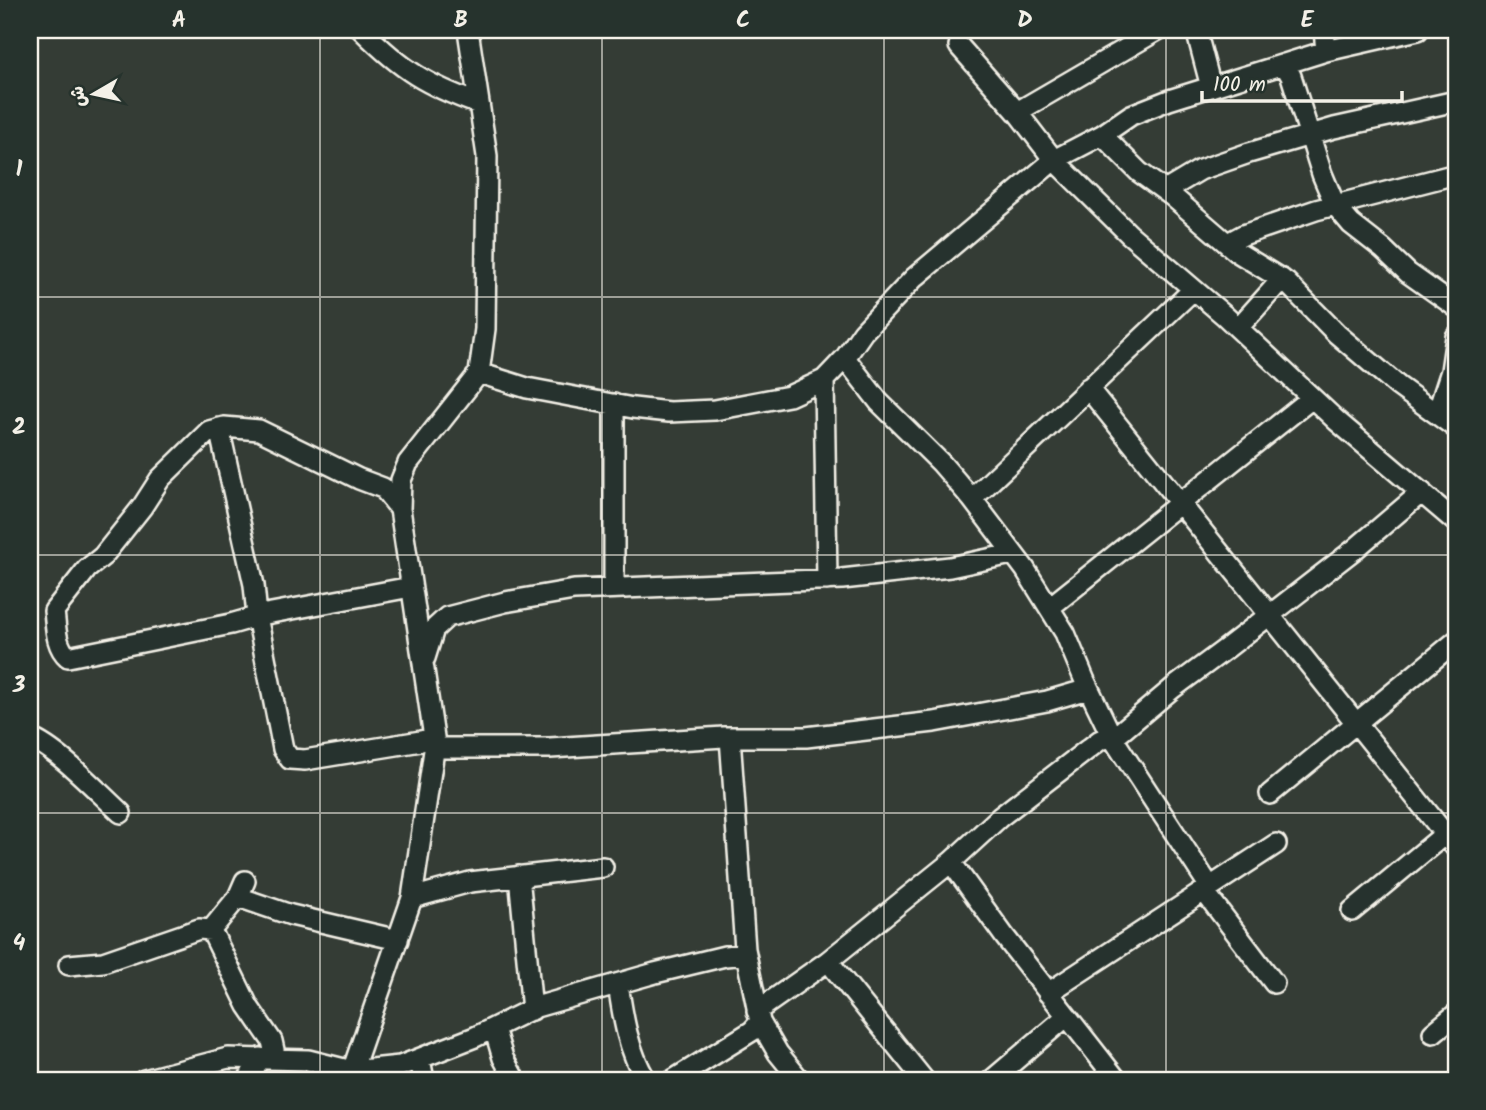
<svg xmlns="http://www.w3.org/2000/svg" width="1486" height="1110" viewBox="0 0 1486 1110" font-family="Kalam,'Playpen Sans Arabic',sans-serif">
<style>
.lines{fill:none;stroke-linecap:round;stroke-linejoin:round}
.minor-casing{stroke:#f4f1e8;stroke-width:24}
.minor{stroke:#26332d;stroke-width:19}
.grid{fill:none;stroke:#f4f1e8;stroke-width:2;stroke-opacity:0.55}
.neatline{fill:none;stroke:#f4f1e8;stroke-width:2.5}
.grid-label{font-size:23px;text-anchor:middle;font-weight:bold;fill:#f4f1e8}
</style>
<rect width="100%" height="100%" fill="#343c35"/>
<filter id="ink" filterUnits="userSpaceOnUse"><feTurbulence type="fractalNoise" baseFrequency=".0143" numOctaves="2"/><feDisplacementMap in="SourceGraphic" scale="14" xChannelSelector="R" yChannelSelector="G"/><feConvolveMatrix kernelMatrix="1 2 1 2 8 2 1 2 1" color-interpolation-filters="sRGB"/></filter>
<g filter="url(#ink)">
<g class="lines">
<g class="minor-casing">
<path id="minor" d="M362,30C402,70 426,85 479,104
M1196,30L1211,87
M1324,30L1326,51
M959,46L1017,112L1054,160L1129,234L1225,316L1337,421L1456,522
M1284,64L1291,76L1322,174L1335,205L1351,224L1383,249L1408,273L1456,307
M1017,112L1158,30
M1102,135L1139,172L1172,196L1237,252L1286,282L1337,334L1398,386L1456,428
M1165,191L1200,170L1249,153L1334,128L1456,101
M1228,243L1243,235L1316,210L1456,174
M1238,328L1282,279
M845,358L879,402L941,463L972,499L1025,569L1065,633L1085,681L1112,737L1210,887
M479,373L527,388L633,408L669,412L715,410L789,396L824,380L845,358L863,332L914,278L1054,160L1102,135L1131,115L1169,100L1326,51L1418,30
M824,380L827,580
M1088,388L1456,848
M614,404V588
M1437,414L1451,371L1456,337
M219,428L254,585L257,616L283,749L290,759L305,760L421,741L434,737
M972,499L1193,290
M400,509L383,488L359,479L259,430L224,427L209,431L160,479L142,507L103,556L87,569L54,611C56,626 55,646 68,657L231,624L266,614L411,587
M1050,607L1312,398
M425,658L434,629L447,617L505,602L574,590L842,579L950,567L1012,554
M30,738C58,749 98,792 121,813
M434,748H550L724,737H806L934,722L1047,701L1088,689
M1270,794L1456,641
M951,862L1005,937L1117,1080
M519,876L532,1010
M1204,891L1274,983
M238,897L291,915L398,940
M412,898L470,882L603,867
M1352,911L1456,825
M211,930L238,897L245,881
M828,961L924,1080
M69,965L103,962L199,929L211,930L248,1006L272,1041L274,1050L269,1059
M618,984C623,1018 628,1050 646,1080
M1048,993L1276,844
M757,1011L828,961L951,862L1000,817L1100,740L1117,735L1173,688L1227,648L1355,549L1422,492
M760,1022L778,1053L800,1080
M494,1028L503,1058L515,1080
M1433,1033L1456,1014
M420,1059L424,1080
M144,1080L228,1058L308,1060L352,1071L400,1066L475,1037L536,1007L655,973L725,956L746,954
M248,1080L260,1058
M349,1080L412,898L435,744L400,509L401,480L408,463L479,373L485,329L487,156L468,30
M673,1080L752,1031L760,1022L745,949L730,737
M992,1080L1067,1016"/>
</g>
<use href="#minor" class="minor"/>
</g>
</g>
<path class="grid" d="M320,30V1080M602,30V1080M884,30V1080M1166,30V1080M30,297H1456M30,555H1456M30,813H1456"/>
<rect width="1486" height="1110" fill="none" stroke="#26332d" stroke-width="77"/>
<g transform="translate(94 94) rotate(261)" stroke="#26332d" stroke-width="5" paint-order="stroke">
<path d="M0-5L12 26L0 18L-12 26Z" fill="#f4f1e8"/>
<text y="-10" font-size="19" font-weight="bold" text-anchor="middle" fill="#f4f1e8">ش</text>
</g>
<path d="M1202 91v10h200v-10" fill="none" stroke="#f4f1e8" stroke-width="3.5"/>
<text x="1213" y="91" font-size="21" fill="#f4f1e8" stroke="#26332d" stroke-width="5" paint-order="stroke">100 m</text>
<rect x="38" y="38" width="1410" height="1034" class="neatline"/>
<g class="grid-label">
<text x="179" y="27">A</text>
<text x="461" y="27">B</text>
<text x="743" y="27">C</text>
<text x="1025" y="27">D</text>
<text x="1307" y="27">E</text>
<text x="19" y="176">1</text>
<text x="19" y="434">2</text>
<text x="19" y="692">3</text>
<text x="19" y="950">4</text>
</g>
</svg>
